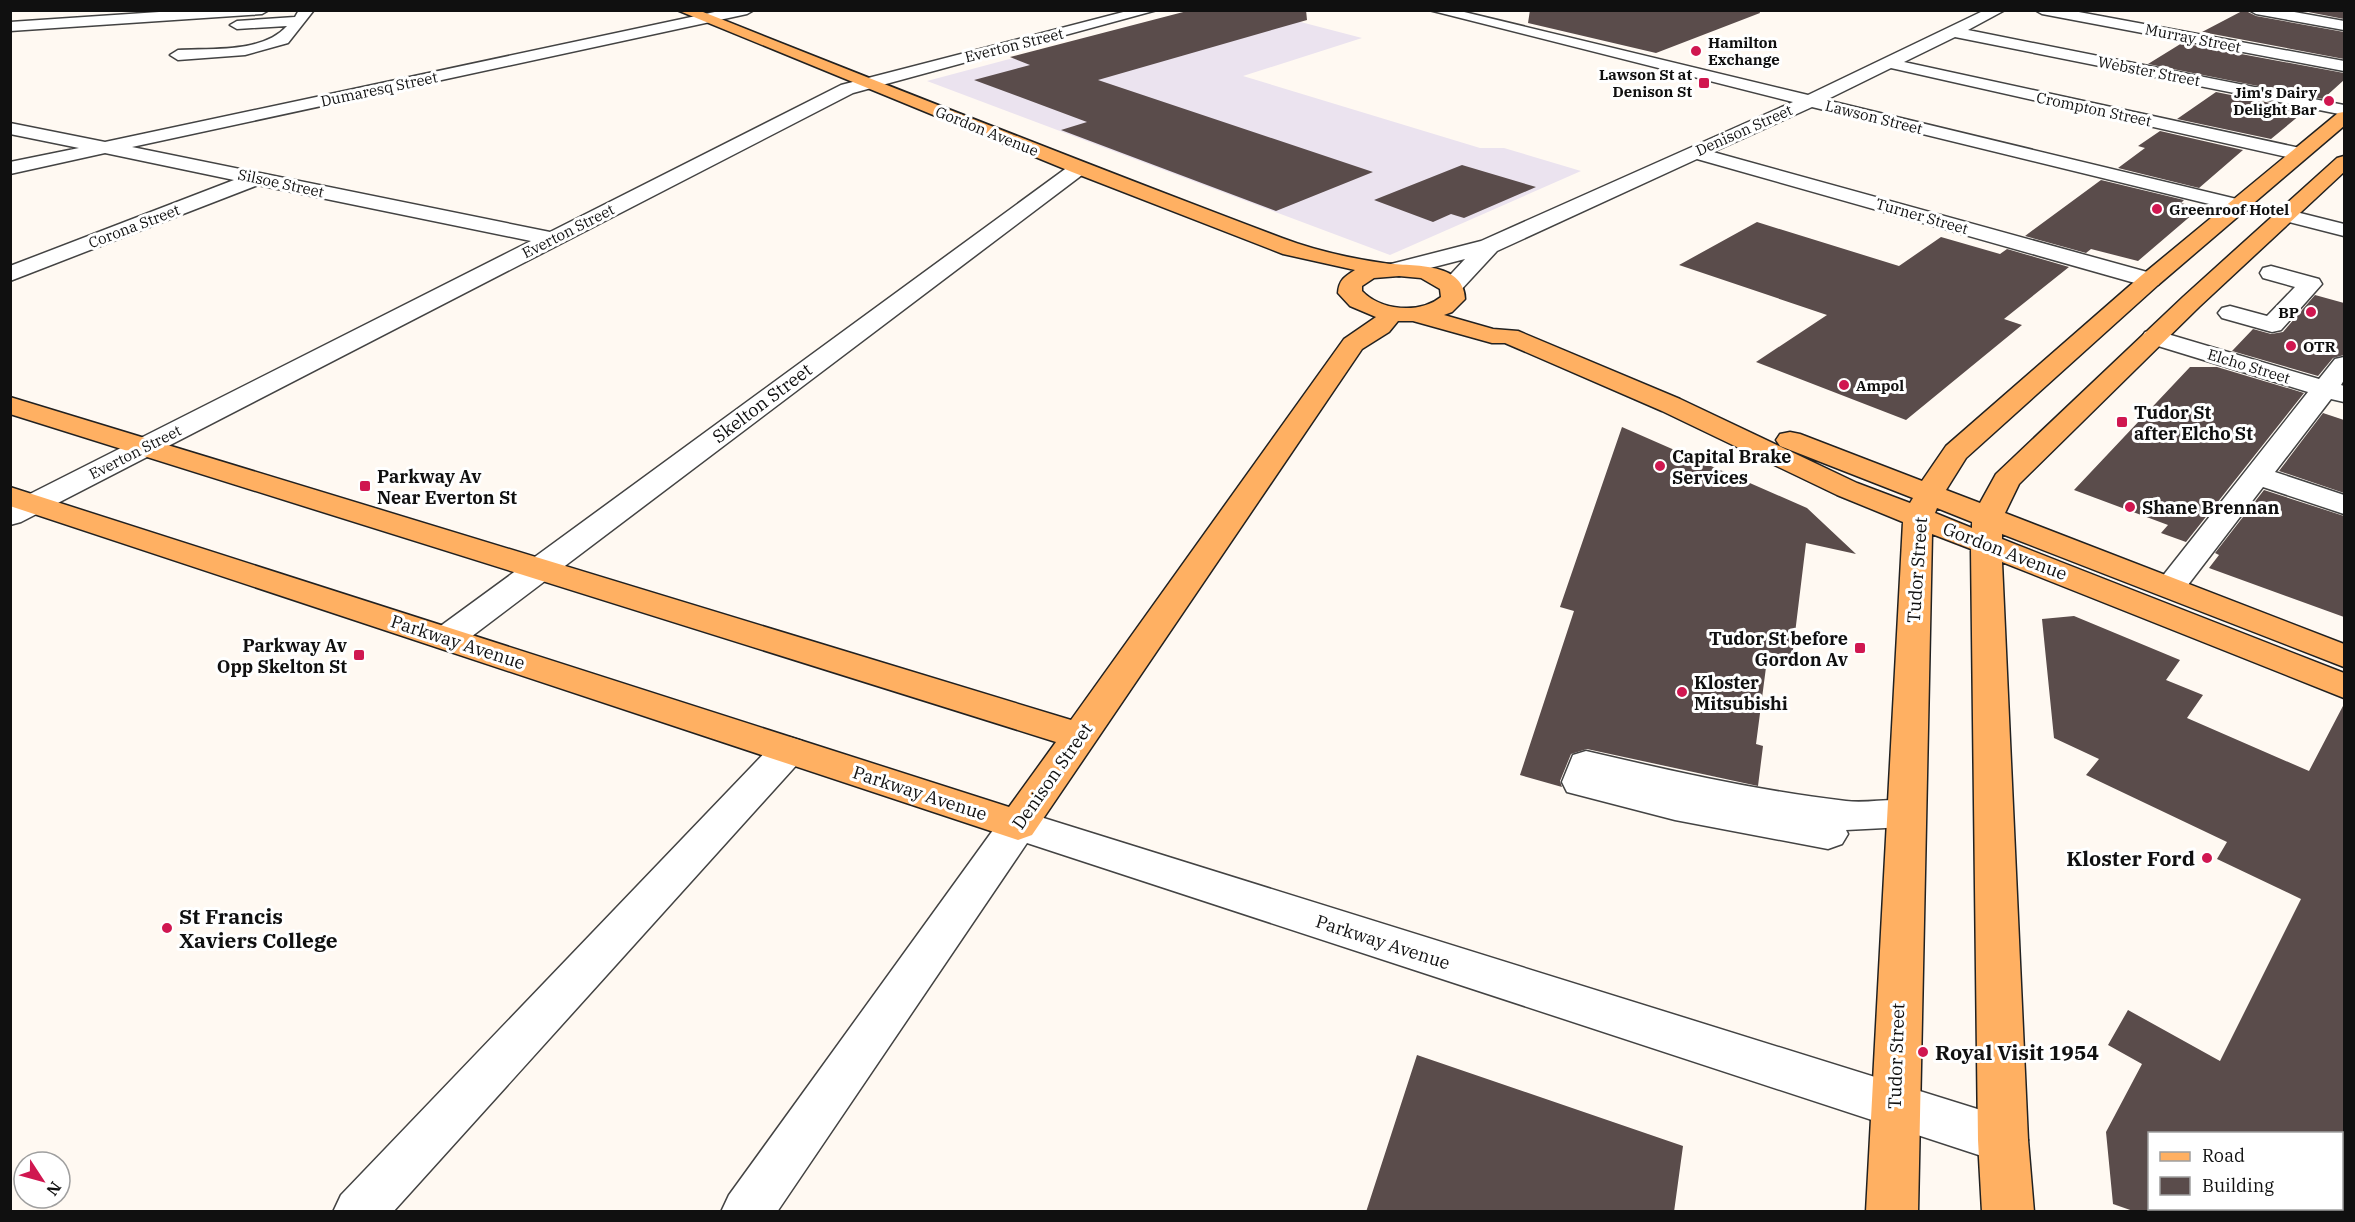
<svg xmlns="http://www.w3.org/2000/svg" width="2355" height="1222" viewBox="0 0 2355 1222" font-family="'IBM Plex Serif',serif">
<style>
.industrial{fill:#ebe3ef}
.building{fill:#5a4c4b}
.lines{fill:none;stroke-linecap:round;stroke-linejoin:round}
.minor-casing{stroke:#434343;stroke-width:3}
.major-casing{stroke:#212121;stroke-width:3}
.minor{fill:#fff;fill-rule:evenodd}
.major{fill:#ffb062;fill-rule:evenodd}
.poi-dot{fill:#d01750;stroke:#fff;stroke-width:2}
.labels{text-anchor:middle;dominant-baseline:central;stroke-width:6;stroke-linejoin:round;paint-order:stroke}
.far-street-label{font-size:15px;fill:#101010;stroke:#fff}
.far-poi-label{font-size:15px;font-weight:bold;fill:#101010;stroke:#fff;text-anchor:start}
.street-label{font-size:18px;fill:#101010;stroke:#fff}
.poi-label{font-size:18px;font-weight:bold;fill:#101010;stroke:#fff;text-anchor:start}
.near-poi-label{font-size:21px;font-weight:bold;fill:#101010;stroke:#fff;text-anchor:start}
</style>
<rect width="100%" height="100%" fill="#fff9f2"/>
<path class="industrial" d="M1190,11H1259L1362,38L1243,76L1480,148H1504L1581,171L1390,255L927,81Z"/>
<path class="building" d="M1191,10H1306L1307,20L1098,80L1373,172L1276,211L1061,130L1087,122L974,80L1030,65L1010,57Z
M1530,10H1759L1760,13L1656,53L1528,23Z
M2244,10L2256,16L2344,32V59L2202,32Z
M2298,10H2344V19Z
M2182,43L2344,73V80L2323,99L2148,64Z
M2216,92L2306,110L2271,139L2177,119Z
M2160,131L2243,150L2199,188L2118,168L2145,148L2138,146Z
M1462,165L1536,187L1464,218L1451,214L1433,222L1374,200Z
M2101,180L2184,200L2181,203L2200,208L2138,261L2091,249L2086,253L2025,236Z
M1757,222L1899,266L1941,237L2000,254L2007,249L2069,267L2004,319L2022,325L1906,420L1756,362L1827,315L1679,265Z
M2315,295L2344,303V355L2333,358L2318,376L2232,351L2253,329L2271,334L2283,332Z
M2190,367H2217L2304,393L2186,542L2161,533L2168,525L2074,490Z
M2323,413L2344,420V493L2279,471Z
M1622,427L1807,508L1856,554L1806,543L1792,658L1768,652L1756,744L1763,746L1758,786L1587,749L1571,754L1560,781L1562,787L1520,775L1574,611L1560,607Z
M2264,490L2344,516V617L2209,568L2219,555L2215,553Z
M2074,616L2180,660L2166,680L2203,695L2187,718L2309,771L2344,704V1134H2150V1212H2136L2113,1204L2106,1132L2142,1064L2108,1045L2128,1010L2220,1061L2301,899L2217,859L2227,842L2086,775L2099,759L2054,738L2042,619Z
M1417,1055L1683,1146L1674,1212H1366Z"/>
<g class="lines">
<g class="minor-casing">
<path id="minor" d="M189,10H269L262,14L10,31V22Z
M299,10H314L288,43L245,55L178,60L170,55L178,50C212,48 263,53 287,26L237,29L230,25L237,21L295,17Z
M724,10H754L747,14L132,147L550,232L841,85L1131,10H1157L853,93L21,522L10,525V504L531,241L258,185L10,281V266L234,180L105,153L10,174V162L79,148L10,134V123L105,142Z
M1429,10H1456L1808,95L1985,10H2005L1968,30L2344,105V115L1955,37L1904,62L2300,148L2309,154L2300,160L1891,68L1826,100L2249,202L2252,206L2249,210L2242,212L1812,107L1713,152L2158,275L2161,280L2158,285H2142L1697,159L1497,251L1459,292H1443L1439,287L1465,259L1399,276L1391,274L1388,269L1391,264L1481,241L1793,102Z
M2035,10H2068L2344,61V71L2042,14Z
M2249,10H2283L2344,21V30L2256,14Z
M1079,162L1089,168L1086,172L459,646L447,649L435,646L430,638L435,630L1072,164Z
M2288,210L2344,224V236L2281,220L2278,216L2281,212Z
M2271,266L2319,279L2322,284L2281,330L2272,332L2222,318L2218,313L2222,308L2230,306L2267,316L2295,287L2263,278L2260,273L2263,268Z
M2154,330L2319,379L2335,359L2344,357V380L2341,385L2344,386V402L2331,399L2275,472L2344,495V514L2263,487L2181,594L2170,597L2159,594L2154,587L2308,392L2145,342L2142,337L2145,332Z
M789,737L802,741L808,750L802,759L393,1212H333L341,1195L776,741Z
M1586,751C1672,771 1759,791 1846,801C1871,804 1895,796 1919,803L1925,813L1919,823L1905,827L1846,830L1848,834L1842,844L1828,849L1675,820L1567,792L1562,782L1573,755Z
M1018,810L2003,1117L2020,1124L2028,1140L2020,1156L2003,1163L1027,843L777,1212H721L729,1195L1004,815Z"/>
</g>
<g class="major-casing">
<path id="major" d="M677,10H698C892,87 1086,164 1282,238C1313,250 1349,258 1383,263C1408,267 1464,260 1465,299L1452,312L1444,315L1493,329L1518,331L1680,399L1857,483L1910,503L1913,498L1780,446L1776,440L1780,434L1790,432L1800,434L1922,481L1946,446L2142,275L2338,113L2344,112V126L2158,285L1966,458L1946,490L1980,503L1996,474L2183,297L2337,158L2344,156V172L2199,307L2019,484L2005,513L2344,644V667L2002,534V539L2344,673V698L2002,562L2028,1140L2034,1212H1982L1978,1140L1971,549L1932,534L1918,1212H1866L1903,522L1837,495L1662,411L1505,343H1492L1413,321H1398L1389,332L1362,349L1032,835L1018,840L10,506V487L1009,807L1056,742L10,414V397L1071,720L1344,339L1376,317L1350,306L1338,293C1339,280 1344,277 1355,270L1283,254L1072,172ZM1399,276L1421,278L1440,289L1441,297C1420,314 1381,311 1362,291V286L1374,278ZM1937,508L1972,522V528L1935,513Z"/>
</g>
<use href="#minor" class="minor"/>
<use href="#major" class="major"/>
</g>
<g class="poi-dot">
<circle cx="1696" cy="51" r="6"/>
<rect x="1698" y="77" width="12" height="12" rx="3"/>
<circle cx="2329" cy="101" r="6"/>
<circle cx="2157" cy="209" r="6"/>
<circle cx="2311" cy="312" r="6"/>
<circle cx="2291" cy="346" r="6"/>
<circle cx="1844" cy="385" r="6"/>
<rect x="2116" y="416" width="12" height="12" rx="3"/>
<circle cx="1660" cy="466" r="6"/>
<rect x="359" y="480" width="12" height="12" rx="3"/>
<circle cx="2130" cy="507" r="6"/>
<rect x="1854" y="642" width="12" height="12" rx="3"/>
<rect x="353" y="649" width="12" height="12" rx="3"/>
<circle cx="1682" cy="692" r="6"/>
<circle cx="2207" cy="858" r="6"/>
<circle cx="167" cy="928" r="6"/>
<circle cx="1923" cy="1052" r="6"/>
</g>
<g class="labels">
<g class="far-street-label">
<text transform="translate(2193 38) rotate(11)">Murray Street</text>
<text transform="translate(1014 45) rotate(-14)">Everton Street</text>
<text transform="translate(2149 71) rotate(11)">Webster Street</text>
<text transform="translate(379 89) rotate(-12)">Dumaresq Street</text>
<text transform="translate(2094 109) rotate(12)">Crompton Street</text>
<text transform="translate(1874 117) rotate(14)">Lawson Street</text>
<text transform="translate(1744 130) rotate(-24)">Denison Street</text>
<text transform="translate(987 131) rotate(22)">Gordon Avenue</text>
<text transform="translate(281 183) rotate(12)">Silsoe Street</text>
<text transform="translate(1922 216) rotate(16)">Turner Street</text>
<text transform="translate(134 226) rotate(-21)">Corona Street</text>
<text transform="translate(568 231) rotate(-27)">Everton Street</text>
<text transform="translate(2249 366) rotate(17)">Elcho Street</text>
<text transform="translate(135 452) rotate(-27)">Everton Street</text>
</g>
<g class="far-poi-label">
<text x="1708" y="42">Hamilton<tspan x="1708" dy="17">Exchange</tspan></text>
<text x="1692" y="74" text-anchor="end">Lawson St at<tspan x="1692" dy="17">Denison St</tspan></text>
<text x="2317" y="92" text-anchor="end">Jim's Dairy<tspan x="2317" dy="17">Delight Bar</tspan></text>
<text x="2169" y="209">Greenroof Hotel</text>
<text x="2299" y="312" text-anchor="end">BP</text>
<text x="2303" y="346">OTR</text>
<text x="1856" y="385">Ampol</text>
</g>
<g class="street-label">
<text transform="translate(762 403) rotate(-37)">Skelton Street</text>
<text transform="translate(2005 551) rotate(21)">Gordon Avenue</text>
<text transform="translate(1917 570) rotate(-86)">Tudor Street</text>
<text transform="translate(458 642) rotate(18)">Parkway Avenue</text>
<text transform="translate(1052 776) rotate(-55)">Denison Street</text>
<text transform="translate(920 793) rotate(18)">Parkway Avenue</text>
<text transform="translate(1383 942) rotate(18)">Parkway Avenue</text>
<text transform="translate(1896 1056) rotate(-88)">Tudor Street</text>
</g>
<g class="poi-label">
<text x="2134" y="412">Tudor St<tspan x="2134" dy="21">after Elcho St</tspan></text>
<text x="1672" y="456">Capital Brake<tspan x="1672" dy="21">Services</tspan></text>
<text x="377" y="476">Parkway Av<tspan x="377" dy="21">Near Everton St</tspan></text>
<text x="2142" y="507">Shane Brennan</text>
<text x="1848" y="638" text-anchor="end">Tudor St before<tspan x="1848" dy="21">Gordon Av</tspan></text>
<text x="347" y="645" text-anchor="end">Parkway Av<tspan x="347" dy="21">Opp Skelton St</tspan></text>
<text x="1694" y="682">Kloster<tspan x="1694" dy="21">Mitsubishi</tspan></text>
</g>
<g class="near-poi-label">
<text x="2195" y="858" text-anchor="end">Kloster Ford</text>
<text x="179" y="916">St Francis<tspan x="179" dy="24">Xaviers College</tspan></text>
<text x="1935" y="1052">Royal Visit 1954</text>
</g>
</g>
<rect width="2355" height="1222" fill="none" stroke="#101010" stroke-width="24"/>
<rect x="2148" y="1132" width="195" height="78" fill="#ffffff" stroke="#9f9f9f" stroke-width="1.5"/>
<rect x="2160" y="1152" width="30" height="9" fill="#ffb062" stroke="#9f9f9f" stroke-width="1.5"/>
<text x="2202" y="1162" font-size="18" fill="#101010">Road</text>
<rect x="2160" y="1177" width="30" height="18" fill="#5a4c4b" stroke="#9f9f9f" stroke-width="1.5"/>
<text x="2202" y="1192" font-size="18" fill="#101010">Building</text>
<g transform="translate(42 1180) rotate(126)"><circle r="28" fill="#ffffff" stroke="#9f9f9f" stroke-width="1.5"/>
<path d="M0-4.5L10 22L0 15L-10 22Z" fill="#d01750"/>
<text y="-9" font-size="16" font-weight="bold" text-anchor="middle" fill="#101010">N</text>
</g>
</svg>
